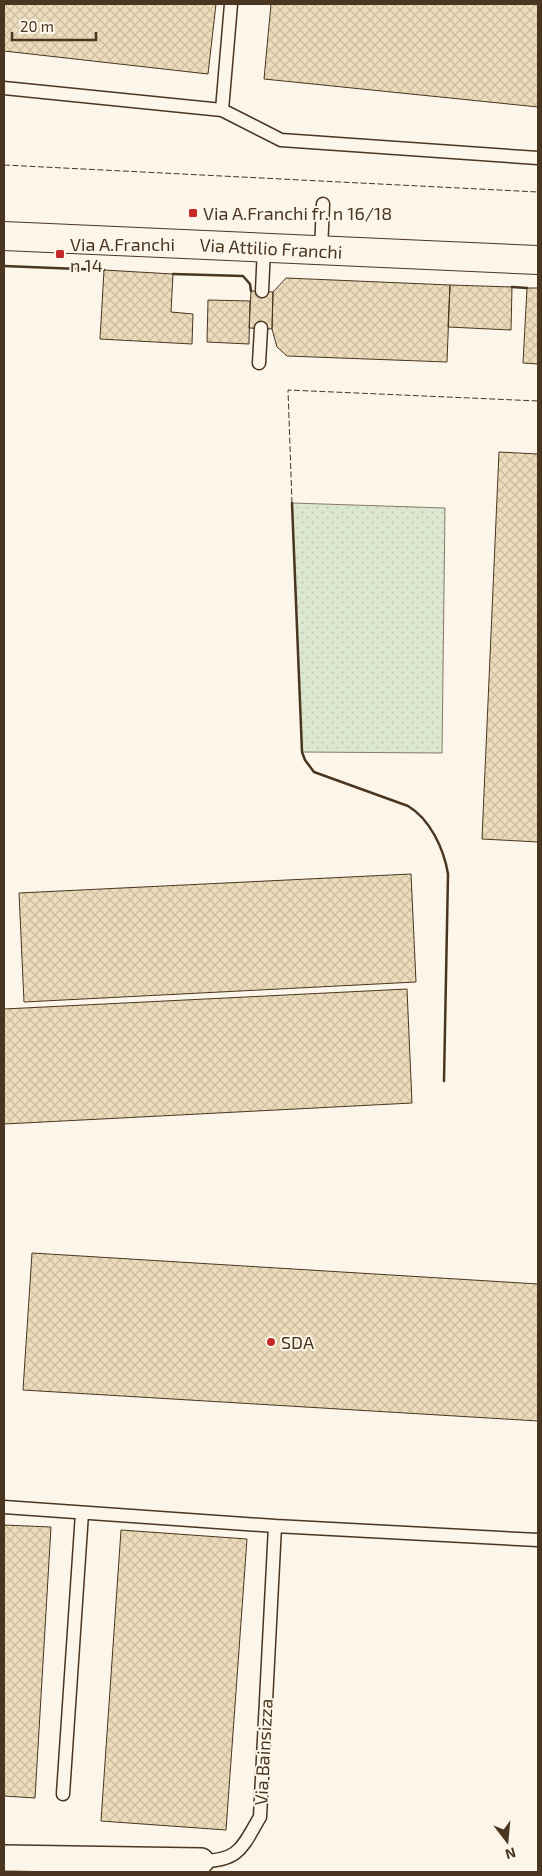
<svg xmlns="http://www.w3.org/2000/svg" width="542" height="1876" viewBox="0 0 542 1876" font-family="'Exo 2',sans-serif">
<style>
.park{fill:url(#park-dots);stroke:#887966}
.building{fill:url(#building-cross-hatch);stroke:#4a3520}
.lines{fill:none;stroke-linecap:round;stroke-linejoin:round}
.lane-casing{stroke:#4a3520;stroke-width:15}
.street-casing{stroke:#4a3520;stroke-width:28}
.secondary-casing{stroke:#4a3520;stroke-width:30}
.lane{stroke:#fbf6e9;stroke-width:12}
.street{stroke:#fbf6e9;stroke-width:25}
.secondary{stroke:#fbf6e9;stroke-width:28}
.fence{stroke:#4a3520;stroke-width:1;stroke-dasharray:6 2.5;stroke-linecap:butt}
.wall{stroke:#4a3520;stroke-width:2.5}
.poi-dot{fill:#c62828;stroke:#fbf6e9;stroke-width:2}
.labels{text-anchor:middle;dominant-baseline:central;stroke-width:4;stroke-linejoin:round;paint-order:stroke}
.poi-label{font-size:18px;fill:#4a3520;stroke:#fbf6e9;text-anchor:start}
.street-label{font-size:18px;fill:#4a3520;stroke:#fbf6e9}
</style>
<defs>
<pattern id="park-dots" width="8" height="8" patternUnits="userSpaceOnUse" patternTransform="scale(1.25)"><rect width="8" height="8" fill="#dce7d0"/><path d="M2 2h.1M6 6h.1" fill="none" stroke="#bec7b2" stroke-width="1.8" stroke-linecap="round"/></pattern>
<pattern id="building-cross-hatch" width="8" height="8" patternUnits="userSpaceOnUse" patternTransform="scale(1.25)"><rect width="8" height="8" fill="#ecdcbc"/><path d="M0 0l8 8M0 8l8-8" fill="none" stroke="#ccbda1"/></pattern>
</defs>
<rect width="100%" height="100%" fill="#fbf6e9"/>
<path class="park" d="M292,503L445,508L442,753L302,752Z"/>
<path class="building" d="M4,4H216L208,74L4,51Z
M271,4H538V107L264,79Z
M104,270L173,274L171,312L193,314L192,344L100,339Z
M286,278L450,285L447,362L287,356L277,347L272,329L273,292Z
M450,285L512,287L511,330L448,327Z
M527,288H538V364L523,363Z
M251,291L273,292L272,329L249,328Z
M208,300L250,301L249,344L207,342Z
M499,452L538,454V842L482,839Z
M411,874L416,982L24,1002L19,893Z
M407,989L412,1103L4,1124V1009Z
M32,1253L538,1284V1421L23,1390Z
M4,1525L51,1527L35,1798L4,1796Z
M121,1530L247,1539L226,1830L101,1821Z"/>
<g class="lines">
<g class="lane-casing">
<path id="lane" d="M4,88L222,110L281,140L538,158
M222,110L231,4
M321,250L323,204
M262,291L264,248
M259,363L261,328
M4,1507L275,1526
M63,1794L82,1513
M201,1861C240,1861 242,1847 260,1817L275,1526L538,1540"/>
</g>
<g class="street-casing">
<path id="street" d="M4,1858L201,1861"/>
</g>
<g class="secondary-casing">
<path id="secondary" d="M4,236L538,260"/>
</g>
<use href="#lane" class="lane"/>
<use href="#street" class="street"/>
<use href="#secondary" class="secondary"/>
<path class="fence" d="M4,165L538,192
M292,503L288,390L538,401"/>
<path class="wall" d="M4,266L104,270
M173,274L243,276L250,284L251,291
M512,287L527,288
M292,503L302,752L305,760L314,772L408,806C430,819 444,849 448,874L444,1081"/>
</g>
<g class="poi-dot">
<rect x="188" y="208" width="10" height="10" rx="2.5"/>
<rect x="55" y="249" width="10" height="10" rx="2.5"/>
<circle cx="271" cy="1342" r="5"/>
</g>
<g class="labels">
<g class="poi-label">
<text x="203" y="213">Via A.Franchi fr. n 16/18</text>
<text x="70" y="244">Via A.Franchi<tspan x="70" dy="21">n 14</tspan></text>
<text x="281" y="1342">SDA</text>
</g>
<g class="street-label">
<text transform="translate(271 248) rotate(3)">Via Attilio Franchi</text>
<text transform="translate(263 1752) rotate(-87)">Via Bainsizza</text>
</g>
</g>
<rect width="542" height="1876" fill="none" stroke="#4a3520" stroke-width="10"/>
<g transform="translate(507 1841) rotate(164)" stroke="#fbf6e9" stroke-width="4" paint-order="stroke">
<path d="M0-4L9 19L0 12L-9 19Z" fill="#4a3520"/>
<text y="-8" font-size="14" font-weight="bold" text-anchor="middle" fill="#4a3520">N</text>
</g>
<path d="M12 32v8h84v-8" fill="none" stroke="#4a3520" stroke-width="2.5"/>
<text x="20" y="32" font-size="15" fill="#4a3520" stroke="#fbf6e9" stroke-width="4" paint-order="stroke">20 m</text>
</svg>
